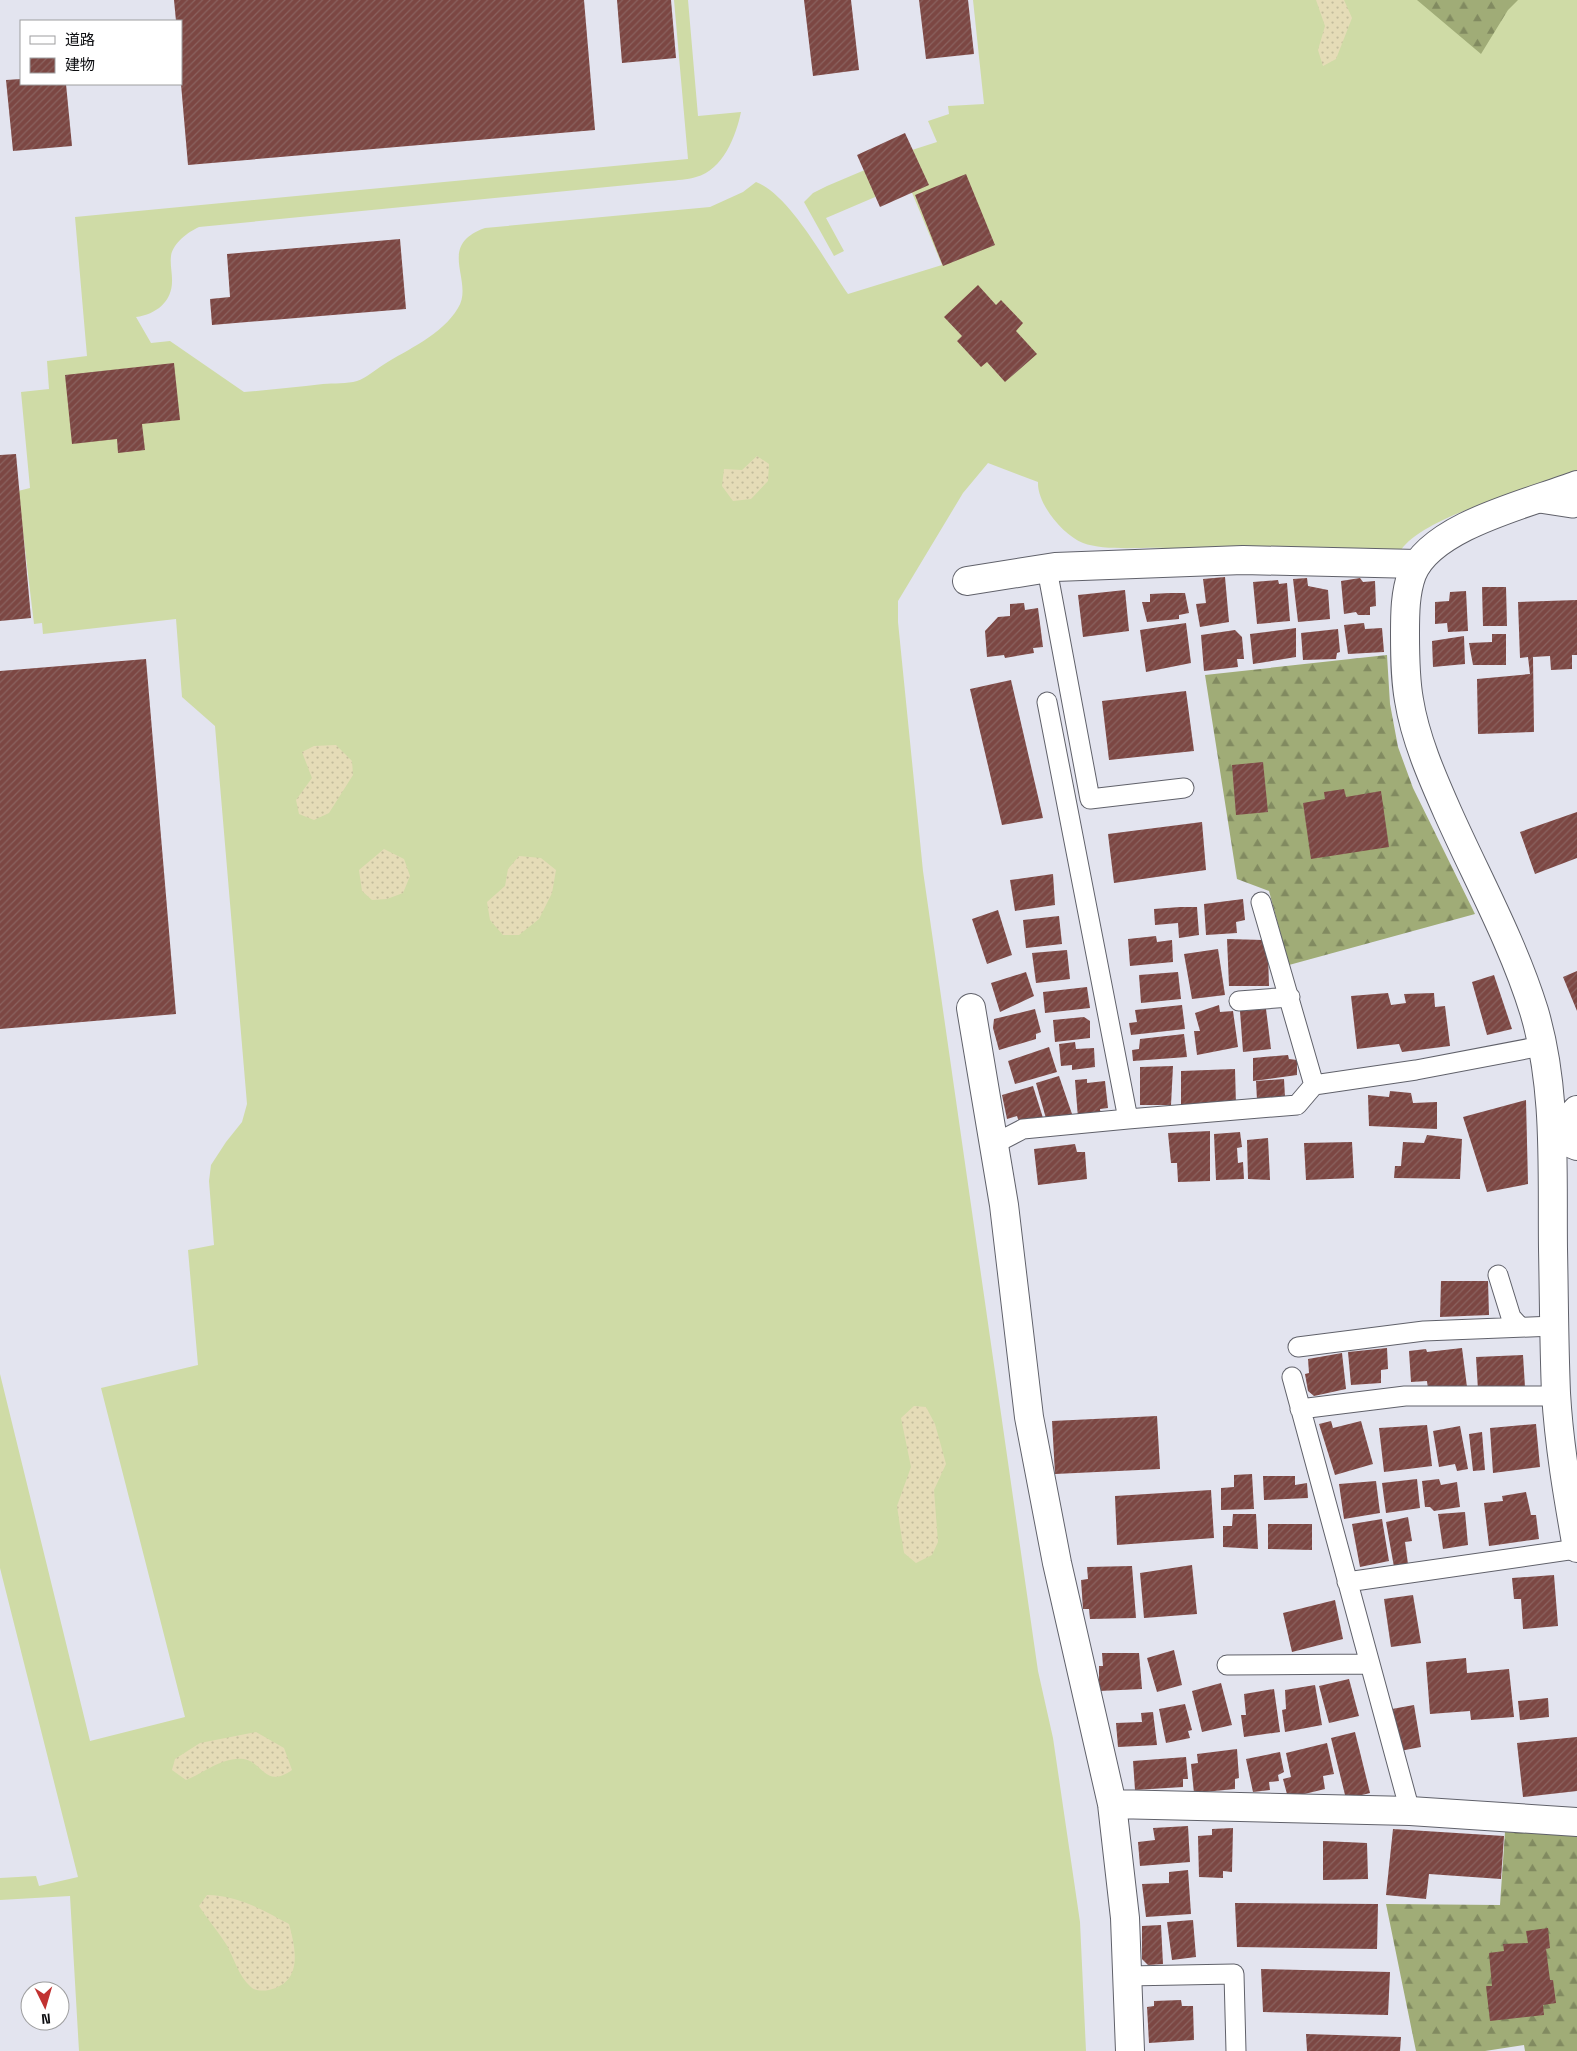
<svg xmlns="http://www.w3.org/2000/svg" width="1577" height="2051" viewBox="0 0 1577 2051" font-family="'Space Grotesk','Noto Sans JP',sans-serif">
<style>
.grass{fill:#cfdba6}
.forest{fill:url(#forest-firs)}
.sand{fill:url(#sand-dots)}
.building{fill:url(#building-hatch)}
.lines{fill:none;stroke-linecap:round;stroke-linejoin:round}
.service-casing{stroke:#60616a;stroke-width:21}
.minor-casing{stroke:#60616a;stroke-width:30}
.tertiary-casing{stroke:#60616a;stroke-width:30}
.service{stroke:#fff;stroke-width:19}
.minor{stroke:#fff;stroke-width:28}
.tertiary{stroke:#fff;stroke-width:28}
</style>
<defs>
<pattern id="forest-firs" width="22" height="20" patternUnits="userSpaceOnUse" patternTransform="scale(1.25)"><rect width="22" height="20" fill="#a0ac77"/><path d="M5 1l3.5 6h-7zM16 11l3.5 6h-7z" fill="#818a60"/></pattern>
<pattern id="sand-dots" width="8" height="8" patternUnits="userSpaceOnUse" patternTransform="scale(1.25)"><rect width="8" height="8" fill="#e5dcb7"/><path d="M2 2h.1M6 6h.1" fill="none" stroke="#c3bc9c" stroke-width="1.8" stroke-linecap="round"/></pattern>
<pattern id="building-hatch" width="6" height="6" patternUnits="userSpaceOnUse" patternTransform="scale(1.25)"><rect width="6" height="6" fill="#7c4743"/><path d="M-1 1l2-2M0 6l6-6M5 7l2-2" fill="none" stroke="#8a6360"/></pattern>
</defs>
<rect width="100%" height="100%" fill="#e3e4ef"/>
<path class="grass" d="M674,0H688L698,116L741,112C736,136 723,170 696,177C687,180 677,180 668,181L199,227C188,232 173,243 171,256C170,264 172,272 172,279C173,301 157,314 136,317L151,343L170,341L244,392C270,390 297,387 323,384C334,383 347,384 357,381C366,378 375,370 383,365C408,349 442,335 458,308C475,281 435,246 485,228L710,207L743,192L756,182C790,195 826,263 848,294L942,265L908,183L826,218L844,251L834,256L804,202L813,193L827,186L912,150L937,142L928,121L949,114L948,106L984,104L973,0H1577V472C1534,488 1425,515 1401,550C1322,550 1244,549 1166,548C1142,547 1104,551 1083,543C1063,535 1037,504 1038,482L988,463L963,493L898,601V622L923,871L1038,1671L1053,1738L1080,1922L1086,2051H79L70,1896L0,1900V1878L36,1876L39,1886L78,1877L0,1568V1374L90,1741L185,1717L101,1388L198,1365L188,1250L214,1245L209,1181L211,1165L226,1142L242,1122L247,1104L215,726L182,697L176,619L43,634L42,623L34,624L18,491L30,488L21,392L49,389L47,361L87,356L75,217L688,159Z"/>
<path class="forest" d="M1417,0H1518L1508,10L1481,54Z
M1387,655L1390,704L1398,747L1413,788L1475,914L1289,965L1269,891L1237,879L1205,675Z
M1505,1832L1577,1835V2051H1525L1524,2045L1485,2051H1416L1386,1904L1500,1905Z"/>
<path class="sand" d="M1316,0H1344L1352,18L1336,59L1323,66L1318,50L1325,26Z
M757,456L769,464L768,481L751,499L733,501L722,486L724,469L742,470Z
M336,745L352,761L353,775L329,813L314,820L299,814L296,800L312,778L302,752L314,746Z
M384,849L404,859L410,876L403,893L387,899L372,900L362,891L359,870Z
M519,856L541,858L556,870L552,893L539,919L519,935H503L490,920L487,902L505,886L508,869Z
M914,1406L926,1407L935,1424L946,1464L934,1490L938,1542L932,1555L916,1563L904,1553L897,1506L911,1467L901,1418Z
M256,1732L284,1748L292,1770C265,1789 264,1763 244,1759C223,1756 204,1773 186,1780L172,1770L175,1759L200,1743Z
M207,1895C237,1895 263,1910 289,1924C296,1950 303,1982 269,1990C263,1991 255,1991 251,1987C238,1976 234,1957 226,1944C218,1931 207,1919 199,1906Z"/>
<path class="building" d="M174,0H584L595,130L188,165L181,84V21H176Z
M617,0H671L676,58L622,63Z
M804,0H851L859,70L813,76Z
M919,0H968L974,54L926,59Z
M21,79V84H66L72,146L13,151L6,80Z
M905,133L929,185L880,207L857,155Z
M966,174L995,245L943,266L915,195Z
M400,239L406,309L212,325L210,299L230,297L227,254Z
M978,285L996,305L1001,300L1023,323L1016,331L1037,354L1005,382L987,362L981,367L957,341L962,336L944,317Z
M174,363L180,420L142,424L145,450L118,453L117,439L72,444L65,375Z
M16,454L31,618L0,621V455Z
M1225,577L1229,622L1200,627L1196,604L1206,603L1203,579Z
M1307,578L1308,586L1328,590L1330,619L1298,622L1293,579Z
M1360,578L1363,582L1375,581L1376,606L1370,607V615H1358L1356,612L1344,614L1341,581Z
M1278,580L1279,584L1287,583L1290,621L1257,624L1253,582Z
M1482,587H1506L1507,626H1483Z
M1125,590L1129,631L1083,637L1078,595Z
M1466,591L1468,631L1448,632L1447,623L1435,624V602L1449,601L1450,592Z
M1170,593H1185L1189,613L1179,615V619L1147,622L1142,602H1150V594Z
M1577,600V655H1572V669L1551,670L1550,656L1533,657L1534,732L1478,734L1477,679L1530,674L1528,657L1520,658L1518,602Z
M1024,603L1025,610L1038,608L1043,647L1033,648L1034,653L1005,658L1004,655L987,657L985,631L998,617L1010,616V604Z
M1186,623L1191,663L1146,672L1140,630Z
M1364,623L1365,629L1382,628L1384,652L1348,654L1344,625Z
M1296,628V657L1253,664L1250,634Z
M1338,629L1340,652L1337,653L1336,659L1303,660L1301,633Z
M1235,630L1242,637L1244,659H1237L1238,667L1204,671L1201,635Z
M1492,634H1506V665H1473L1469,643L1492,642Z
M1464,636L1465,664L1433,667L1432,641Z
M146,659L176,1014L0,1029V671Z
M1011,680L1043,818L1002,825L970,689Z
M1186,691L1194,751L1109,760L1102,701Z
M1263,762L1268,812L1236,815L1232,765Z
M1344,789L1346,797L1381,791L1389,847L1311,859L1303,803L1325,799L1324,792Z
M1577,812V858L1535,874L1520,832Z
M1202,822L1206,870L1114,883L1108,834Z
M1053,874L1055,905L1015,911L1010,880Z
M1243,899L1245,920L1236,922L1237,933L1206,935L1204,904Z
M1180,907H1197L1199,935L1179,938L1178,923L1155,925L1154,909Z
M998,910L1012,955L987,964L972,919Z
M1059,916L1062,944L1026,948L1023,920Z
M1156,936L1157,942L1172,940L1173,962L1130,966L1128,939Z
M1227,939L1263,940L1268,954L1269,986H1229Z
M1218,949L1225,995L1192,999L1184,954Z
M1067,950L1070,979L1036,983L1032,953Z
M1577,971V1011L1563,977Z
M1026,972L1034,996L1000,1012L991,983Z
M1178,972L1181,999L1141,1003L1139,975Z
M1494,975L1512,1029L1487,1035L1472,982Z
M1087,987L1090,1008L1045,1013L1043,992Z
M1388,993L1391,1005L1406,1003L1404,994L1434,993L1435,1007L1445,1006L1450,1046L1402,1052L1399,1044L1357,1049L1351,996Z
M1182,1005L1185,1029L1131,1035L1129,1023L1137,1022L1135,1010Z
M1219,1005L1220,1012L1233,1011L1238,1047L1197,1055L1194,1031H1200L1195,1013Z
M1035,1009L1041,1032L1036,1034V1039L999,1050L993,1028L994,1019Z
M1266,1009L1271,1049L1243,1052L1240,1011Z
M1084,1017L1090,1021V1038L1055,1042L1053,1020Z
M1184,1034L1187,1057L1133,1061L1132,1050L1139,1049L1140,1039Z
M1075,1042L1076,1049L1094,1048L1095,1067L1072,1070V1065L1061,1066L1059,1044Z
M1049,1047L1057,1072L1015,1084L1008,1061Z
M1288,1055L1289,1059L1297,1060V1075L1253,1081V1058Z
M1173,1066L1171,1105H1140V1067Z
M1235,1069L1236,1105L1181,1108V1071Z
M1059,1076L1072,1114L1047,1122L1036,1083Z
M1087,1079V1083L1105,1081L1108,1108L1100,1109L1101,1116L1078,1118L1075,1080Z
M1284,1079L1285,1097L1257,1100L1256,1081Z
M1033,1086L1043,1118L1020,1125L1017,1116L1007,1119L1002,1095Z
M1390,1091L1411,1093L1413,1103L1437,1102V1129L1369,1126L1368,1095L1389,1097Z
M1526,1100L1528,1184L1487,1192L1463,1117Z
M1210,1131V1181L1178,1182L1177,1163H1171L1168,1133Z
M1240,1132L1242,1147L1237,1148L1238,1163L1243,1162L1244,1179L1216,1180L1214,1134Z
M1427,1135L1462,1139L1460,1179L1394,1178L1395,1166H1401L1403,1142L1424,1143Z
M1268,1138L1270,1180L1248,1179L1247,1140Z
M1352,1142L1354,1178L1306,1180L1304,1143Z
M1075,1144L1077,1152H1085L1087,1179L1038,1185L1034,1149Z
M1441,1281H1488L1489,1315L1440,1317Z
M1387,1348L1388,1369L1381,1370V1383L1351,1385L1348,1352Z
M1462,1348L1467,1387L1428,1389L1427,1381L1411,1382L1409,1351L1426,1349L1427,1352Z
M1342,1353L1346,1389L1314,1396L1308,1391L1305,1374L1309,1373L1308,1359Z
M1523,1355L1525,1387L1478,1390L1476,1357Z
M1157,1416L1160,1469L1055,1474L1052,1421Z
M1331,1421L1333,1428L1361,1421L1373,1464L1335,1475L1319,1424Z
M1536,1424L1540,1467L1493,1473L1490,1428Z
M1427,1425L1432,1466L1384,1472L1379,1428Z
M1460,1426L1468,1469L1457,1471L1455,1464L1439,1467L1433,1431Z
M1482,1432L1485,1470L1473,1471L1469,1434Z
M1252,1474L1254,1509L1221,1510V1488L1234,1487V1475Z
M1263,1476H1295V1485L1307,1483L1308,1498L1264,1500Z
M1417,1479L1420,1508L1386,1513L1382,1483Z
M1439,1479L1441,1485L1457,1482L1460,1507L1434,1511L1430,1507H1425L1422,1481Z
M1376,1481L1380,1513L1344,1519L1339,1484Z
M1211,1490L1214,1538L1117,1545L1115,1496Z
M1526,1492L1531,1515H1536L1539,1539L1489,1546L1484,1503L1503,1501L1502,1496Z
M1465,1512L1468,1545L1443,1549L1438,1514Z
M1233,1514H1256L1258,1549L1223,1547V1526H1232Z
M1408,1517L1412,1541L1405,1542L1408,1564L1394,1567L1386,1522Z
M1382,1519L1389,1561L1360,1567L1352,1524Z
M1268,1524H1312V1550L1268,1549Z
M1192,1565L1197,1614L1144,1618L1140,1573Z
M1132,1566L1136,1618L1090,1619L1089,1609H1083L1081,1580L1088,1579L1087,1567Z
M1554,1575L1558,1626L1523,1629L1521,1599H1514L1512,1578Z
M1413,1595L1421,1643L1391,1647L1384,1599Z
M1335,1600L1343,1639L1292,1652L1283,1613Z
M1174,1650L1182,1685L1157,1692L1147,1658Z
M1102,1653H1139L1142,1689L1099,1691V1666H1103Z
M1466,1658L1467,1673L1509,1669L1514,1717L1471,1720L1470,1711L1430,1714L1426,1662Z
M1349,1679L1359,1716L1329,1723L1319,1686Z
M1221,1683L1232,1725L1202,1732L1192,1691Z
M1315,1685L1322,1725L1285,1732L1282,1710L1286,1709L1285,1690Z
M1274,1689L1280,1732L1244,1737L1241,1715H1246L1244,1694Z
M1548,1698L1549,1717L1520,1720L1518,1701Z
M1185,1704L1192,1730L1188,1731L1190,1738L1166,1743L1159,1709Z
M1414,1705L1421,1747L1400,1751L1392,1709Z
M1153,1712L1157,1745L1118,1747L1116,1723L1142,1722L1141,1713Z
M1355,1732L1370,1793L1346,1799L1331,1738Z
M1577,1737V1791L1523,1797L1517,1743Z
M1327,1743L1334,1774L1323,1776L1325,1789L1288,1798L1283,1779L1291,1777L1286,1753Z
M1237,1749L1239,1778L1235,1779V1789L1194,1793L1191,1764L1198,1763L1197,1754Z
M1280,1752L1284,1772L1278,1775L1279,1781L1269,1782L1270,1790L1253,1792L1246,1759Z
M1186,1757L1188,1779H1183V1787L1135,1790L1133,1761Z
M1188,1826L1190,1862L1140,1866L1138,1842L1155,1840L1153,1828Z
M1233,1828L1232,1872L1223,1871V1878L1199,1877L1198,1836L1212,1835V1829Z
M1393,1829L1504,1836L1501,1879L1429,1874L1426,1899L1386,1895Z
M1323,1841L1367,1843L1368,1879L1323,1880Z
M1188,1870L1191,1914L1146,1917L1142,1884L1169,1883V1872Z
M1235,1903L1378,1904L1377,1949L1237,1947Z
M1193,1920L1196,1957L1172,1960L1167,1922Z
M1161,1925L1163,1964L1148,1965L1142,1959V1926Z
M1548,1928L1550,1948L1546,1949L1550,1980H1553L1556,2003L1543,2005L1544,2015L1490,2021L1486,1986H1492L1489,1953L1504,1951L1503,1944L1528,1943L1526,1931Z
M1261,1969L1390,1972L1388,2015L1263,2012Z
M1181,2000L1182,2006H1193L1194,2040L1149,2043L1147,2007L1154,2006V2001Z
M1306,2034L1401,2037L1400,2051H1307Z"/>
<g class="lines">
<g class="service-casing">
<path id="service" d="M1534,502L1573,508L1577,507
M1047,569L1090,799L1184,788
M1261,902L1314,1085
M1239,1001L1290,997
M1128,1119L1297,1105L1314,1085L1416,1070L1542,1046
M994,1144L1023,1129L1128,1119L1047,702
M1498,1275L1511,1317L1520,1327
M1298,1347L1424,1331L1554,1326
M1292,1377L1410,1811
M1300,1409L1405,1396H1556
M1347,1582L1577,1549
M1227,1665L1370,1664
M1127,1976L1234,1974L1236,2051"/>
</g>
<g class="minor-casing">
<path id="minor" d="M967,581L1055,567L1243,560L1417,564
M971,1008L1004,1205L1029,1417L1057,1563L1112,1804L1125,1918L1130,2051
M1577,1110L1553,1136L1577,1146
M1112,1804L1410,1811L1577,1822"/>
</g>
<g class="tertiary-casing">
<path id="tertiary" d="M1577,485C1531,503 1432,525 1412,574C1405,593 1405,614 1405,634C1405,656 1405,678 1409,700C1415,738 1432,777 1448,813C1477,878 1513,943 1534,1011C1557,1088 1552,1170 1553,1249C1554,1297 1554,1345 1556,1393C1559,1445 1568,1497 1577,1548"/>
</g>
<use href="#service" class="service"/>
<use href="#minor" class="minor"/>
<use href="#tertiary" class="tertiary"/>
</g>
<rect x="20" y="20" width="162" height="65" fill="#ffffff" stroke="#9e9e9f"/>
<rect x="30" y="36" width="25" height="8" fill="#ffffff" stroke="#9e9e9f"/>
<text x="65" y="45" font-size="15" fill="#0c0d10">道路</text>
<rect x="30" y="58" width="25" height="15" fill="url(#building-hatch)" stroke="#9e9e9f"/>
<text x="65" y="70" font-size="15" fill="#0c0d10">建物</text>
<g transform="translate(45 2006) rotate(175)"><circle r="24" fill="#ffffff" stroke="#9e9e9f"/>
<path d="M0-4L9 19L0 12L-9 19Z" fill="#c13231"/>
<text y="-8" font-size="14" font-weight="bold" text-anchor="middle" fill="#0c0d10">N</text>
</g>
</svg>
